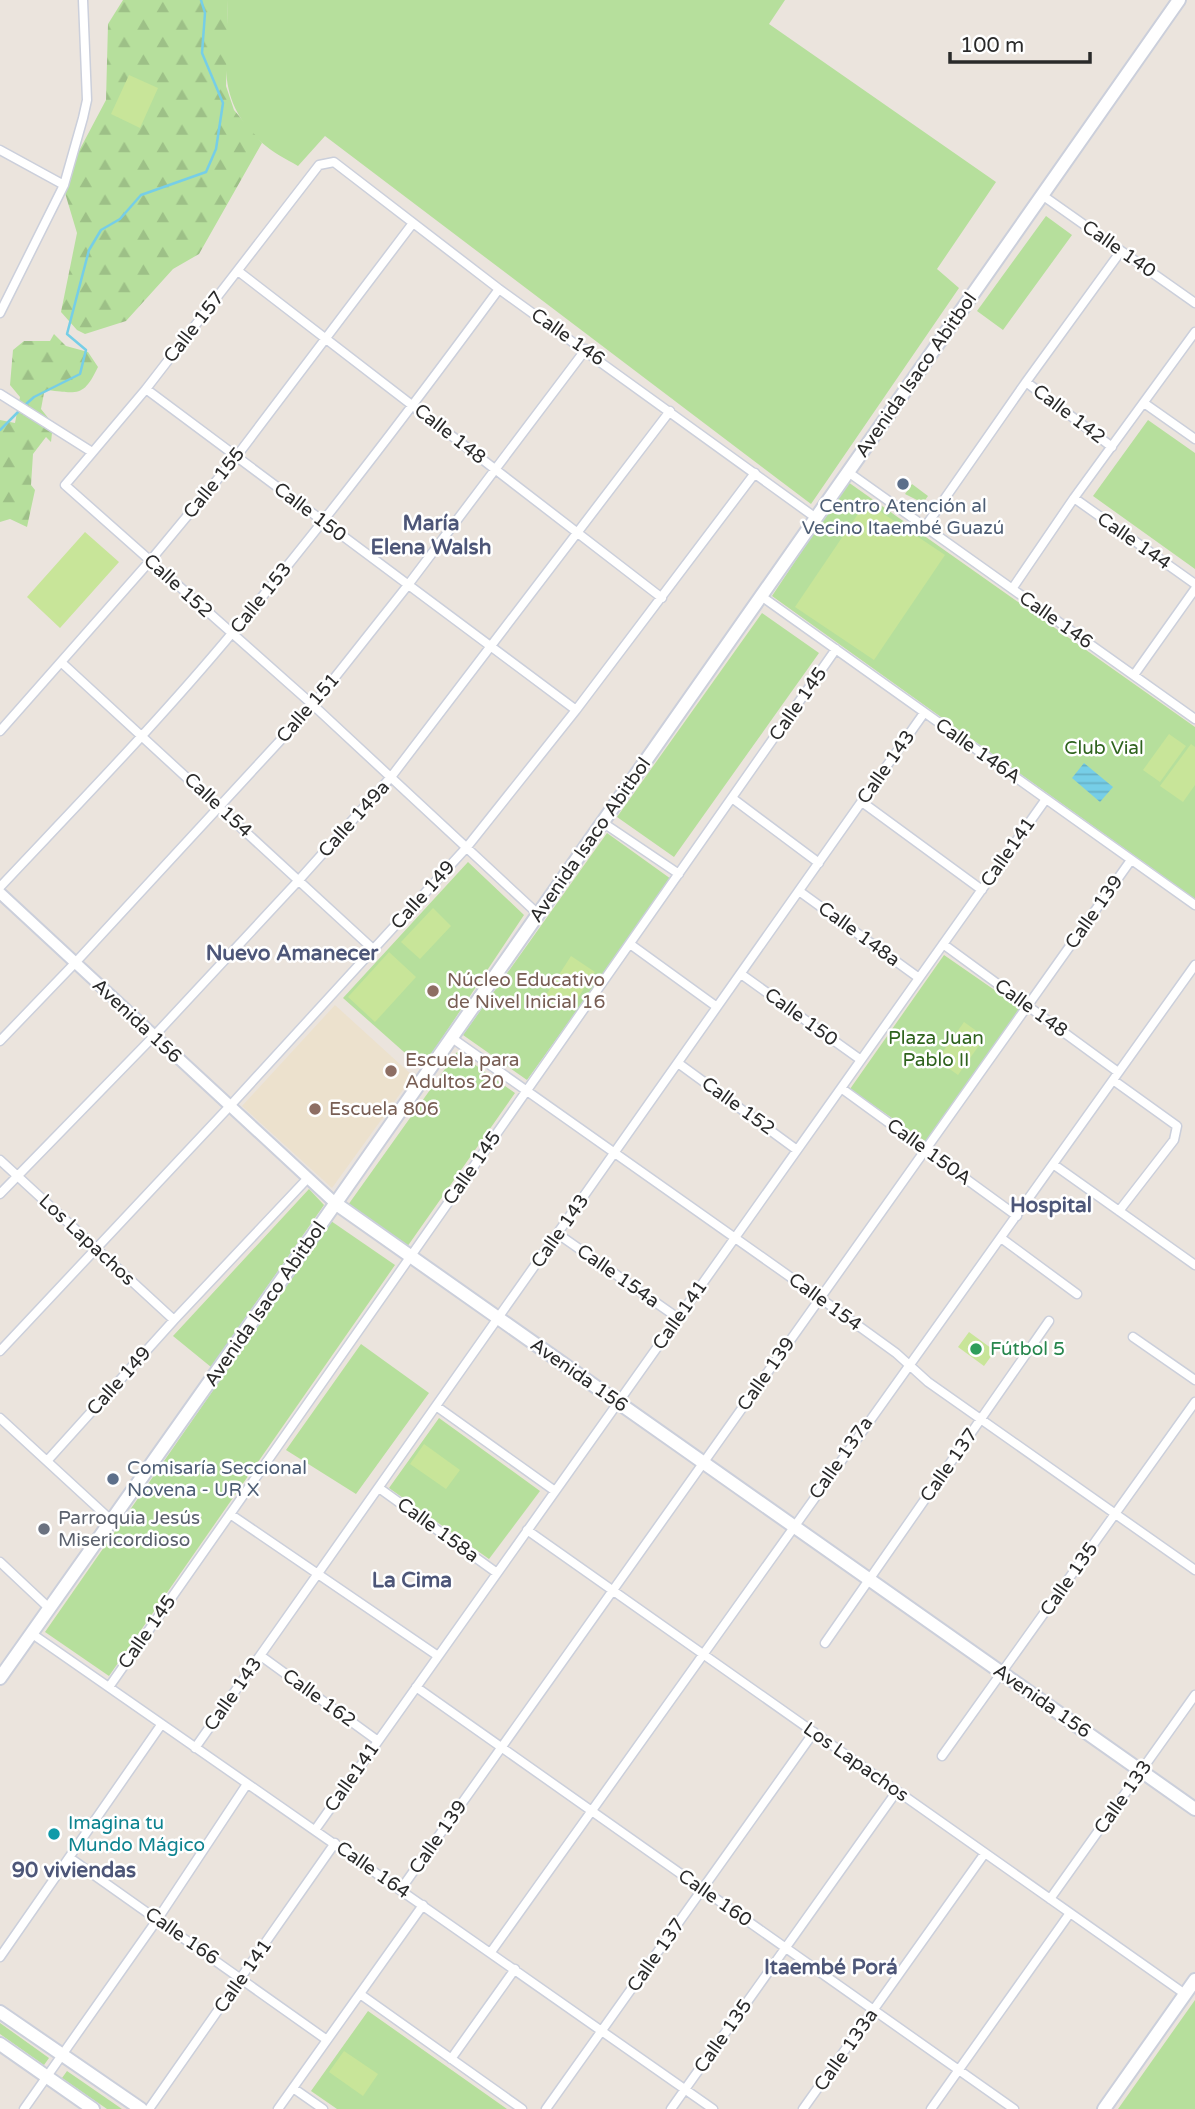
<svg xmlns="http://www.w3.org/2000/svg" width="1195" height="2109" viewBox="0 0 1195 2109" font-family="'Varela Round',sans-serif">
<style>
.education{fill:#ece1cd}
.grass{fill:#b6df9c}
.forest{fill:url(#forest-firs)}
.pitch{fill:#c8e599}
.water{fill:url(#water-rules)}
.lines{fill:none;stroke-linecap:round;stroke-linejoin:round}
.stream{stroke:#76cee7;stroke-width:2.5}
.minor-casing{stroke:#cbcfdb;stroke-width:11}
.tertiary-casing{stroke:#cbcfdb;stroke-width:14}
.secondary-casing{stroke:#cbcfdb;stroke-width:16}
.minor{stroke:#fff;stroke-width:8}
.tertiary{stroke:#fff;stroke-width:10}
.secondary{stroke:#fff;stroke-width:12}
.service-dot{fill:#5c6f8a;stroke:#fff;stroke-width:2.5}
.education-dot{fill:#8d6e63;stroke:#fff;stroke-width:2.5}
.leisure-dot{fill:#2e9e5b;stroke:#fff;stroke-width:2.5}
.worship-dot{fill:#6b7280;stroke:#fff;stroke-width:2.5}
.culture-dot{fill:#0f9aa8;stroke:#fff;stroke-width:2.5}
.labels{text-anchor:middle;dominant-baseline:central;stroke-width:5;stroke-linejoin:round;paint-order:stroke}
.street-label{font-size:19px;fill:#2a2a2a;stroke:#fff}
.service-label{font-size:19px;fill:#4e5e75;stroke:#fff}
.park-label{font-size:19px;fill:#2f631e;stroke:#fff}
.education-label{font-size:19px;fill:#785e54;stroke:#fff;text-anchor:start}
.leisure-label{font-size:19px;fill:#27864d;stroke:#fff;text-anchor:start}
.worship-label{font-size:19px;fill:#5b616d;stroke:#fff;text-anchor:start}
.culture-label{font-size:19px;fill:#0d838f;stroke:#fff;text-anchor:start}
.neighbourhood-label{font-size:21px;font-weight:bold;fill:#4d5678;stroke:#fff}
</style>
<defs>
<pattern id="forest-firs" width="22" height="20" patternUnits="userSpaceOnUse" patternTransform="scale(1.75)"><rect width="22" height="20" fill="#b6df9c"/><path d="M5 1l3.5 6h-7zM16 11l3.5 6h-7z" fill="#9dc087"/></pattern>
<pattern id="water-rules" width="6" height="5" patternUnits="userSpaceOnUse" patternTransform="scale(1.75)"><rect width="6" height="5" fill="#76cee7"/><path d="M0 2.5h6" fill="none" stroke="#66b1c6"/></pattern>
</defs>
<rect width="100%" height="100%" fill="#ebe4dd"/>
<path class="education" d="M335,1005L413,1076L332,1188L242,1106Z"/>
<path class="grass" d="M228,0H785L769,24L996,182L937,269L959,288L811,504L325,136L298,166C286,159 272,152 261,142C214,98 227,58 228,0Z
M1046,216L1072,235L1003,330L977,311Z
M1148,420L1195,453V569L1093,496Z
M848,482L1195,727V899L772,596Z
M912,484L928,496L923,503L905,494Z
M762,613L819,653L674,857L617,817Z
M607,833L671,879L527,1080L463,1035Z
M468,862L524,915L422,1068L343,998Z
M944,955L1022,1009L928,1143L850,1089Z
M457,1052L515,1093L407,1247L348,1205Z
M309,1189L324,1205L211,1367L173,1336Z
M331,1221L395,1265L109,1676L45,1632Z
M361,1344L429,1393L356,1494L286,1450Z
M439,1418L540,1491L489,1559L389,1488Z
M1195,2000V2109H1118Z
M368,2011L507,2109H337L311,2091Z
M0,2023L49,2058L44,2065L0,2034Z
M67,2071L122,2109H107L62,2078Z"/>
<path class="forest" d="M123,0H228L226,86L234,110L262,143L199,254L173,269L126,321L85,334L77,330L61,312L77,233L62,183L106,100L108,24Z
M54,334L66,346L88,352L98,367C84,396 79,394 48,390L44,393L41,409L53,424L51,442L46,437L33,454L31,485L35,490L27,527L10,519L0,522V420L15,423L20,397L10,385L13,350L24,341H50Z"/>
<path class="pitch" d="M129,75L158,88L140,128L111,114Z
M866,502L945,555L874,660L795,607Z
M85,532L119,562L60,628L27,597Z
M1169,734L1186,746L1160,782L1143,770Z
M1191,744L1195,747V785L1183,802L1160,786Z
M433,908L451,926L420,959L401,942Z
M389,952L416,977L375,1022L348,997Z
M571,956L595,972L570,1010L546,995Z
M964,1022L985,1037L958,1075L937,1060Z
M969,1332L995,1351L984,1366L958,1347Z
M424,1444L460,1470L446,1489L410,1464Z
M344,2051L378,2074L363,2096L329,2072Z"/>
<path class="water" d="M1084,763L1113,787L1100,802L1072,778Z"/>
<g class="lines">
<path class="stream" d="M25,405L34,397L80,374L86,350L67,334L89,250L101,230L120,219L141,195L206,172L216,149L223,103L202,53L205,13L201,0
M0,430L20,410"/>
<g class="minor-casing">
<path id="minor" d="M0,150L64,185
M1042,195L1195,303
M238,271L662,598
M0,313L64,185L83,118L87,100L83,0
M1026,382L1112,447
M146,389L576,710
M0,394L92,452
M1144,403L1195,439
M848,472L1195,719
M1074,498L1195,584
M925,527L1026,382L1121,251
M1012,589L1074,498L1195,332
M761,596L1195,905
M62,663L373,949
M1134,675L1195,589
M0,731L150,561L236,457L413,223
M732,798L819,863
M862,802L982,890
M602,822L679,874
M0,887C79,803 159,721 233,632C326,521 413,406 499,289
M799,891L919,978
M538,914L313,705L65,485L146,389L319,165L334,162L499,289L816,518
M630,944L717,1007
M943,944L1118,1072
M741,974L861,1060
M452,1038L820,1298L896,1353L928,1382L1195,1570
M0,1041L75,963L313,705L408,585L586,349
M678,1063L797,1150
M1113,1080L1177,1126L1174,1140L1119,1211
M841,1088L1017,1216
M0,1160L174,1320
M1053,1164L1195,1265
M0,1194L154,1036L299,880L391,777L670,411
M558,1234L678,1318
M1001,1238L1077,1294
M1133,1337L1195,1380
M0,1351L229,1107L467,847L576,710L755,473
M436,1406L555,1491
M0,1418L112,1521
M47,1461L174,1320L307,1179
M379,1488L497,1573
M230,1514L438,1656
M527,1530L1185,1994
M0,1562L49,1608
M31,1633C259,1792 486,1949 713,2109
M825,1643L1049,1321
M261,1656L378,1741
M109,1687L836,649
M416,1687L1014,2109
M195,1748L924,713
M942,1756L1195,1402
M315,1830L1046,799
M70,1858L327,2040
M401,1889L1131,860
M1050,1899L1195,1695
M491,1952C724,1622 960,1294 1195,965
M0,1957L161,1725
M360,1994L522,2109
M451,2059L515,1969
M293,2088L323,2109
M24,2109L157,1920L247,1784
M149,2109L335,1843
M278,2109L423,1905
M546,2109L814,1732
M671,2109L897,1791
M803,2109L985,1853
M931,2109L1070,1913"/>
</g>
<g class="tertiary-casing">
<path id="tertiary" d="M0,893L335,1203"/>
</g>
<g class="secondary-casing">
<path id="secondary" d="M335,1203L1195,1809
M0,1678L321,1224L1179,0
M0,2012L141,2109
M0,2044L93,2109
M1104,2109L1195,1980"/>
</g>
<use href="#minor" class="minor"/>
<use href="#tertiary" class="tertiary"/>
<use href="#secondary" class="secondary"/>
</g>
<g class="service-dot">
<circle cx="903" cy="484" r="7"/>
<circle cx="113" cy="1479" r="7"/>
</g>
<g class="education-dot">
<circle cx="433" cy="991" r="7"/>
<circle cx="391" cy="1071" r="7"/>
<circle cx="315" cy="1109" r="7"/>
</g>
<circle class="leisure-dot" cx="976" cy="1349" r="7"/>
<circle class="worship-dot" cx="44" cy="1529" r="7"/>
<circle class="culture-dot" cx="54" cy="1834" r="7"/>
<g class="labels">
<g class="street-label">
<text transform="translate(1119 249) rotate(35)">Calle 140</text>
<text transform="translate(194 327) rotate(-52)">Calle 157</text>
<text transform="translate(568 337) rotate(35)">Calle 146</text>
<text transform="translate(916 375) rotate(-55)">Avenida Isaco Abitbol</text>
<text transform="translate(1069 414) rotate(37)">Calle 142</text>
<text transform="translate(450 434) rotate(38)">Calle 148</text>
<text transform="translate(214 483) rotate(-51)">Calle 155</text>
<text transform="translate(310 512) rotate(37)">Calle 150</text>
<text transform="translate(1134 541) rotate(35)">Calle 144</text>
<text transform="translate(178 586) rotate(42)">Calle 152</text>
<text transform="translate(261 598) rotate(-51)">Calle 153</text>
<text transform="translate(1056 620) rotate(35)">Calle 146</text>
<text transform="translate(798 704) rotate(-55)">Calle 145</text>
<text transform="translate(308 708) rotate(-49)">Calle 151</text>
<text transform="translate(978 751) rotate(35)">Calle 146A</text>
<text transform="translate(886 767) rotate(-55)">Calle 143</text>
<text transform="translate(218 805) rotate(43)">Calle 154</text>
<text transform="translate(354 819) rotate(-48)">Calle 149a</text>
<text transform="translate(590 840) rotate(-55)">Avenida Isaco Abitbol</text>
<text transform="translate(1008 852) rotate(-55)">Calle141</text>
<text transform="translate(423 895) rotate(-48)">Calle 149</text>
<text transform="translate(1094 912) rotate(-55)">Calle 139</text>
<text transform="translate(859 934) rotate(36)">Calle 148a</text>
<text transform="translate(1031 1008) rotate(36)">Calle 148</text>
<text transform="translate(801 1017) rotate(36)">Calle 150</text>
<text transform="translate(137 1021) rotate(43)">Avenida 156</text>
<text transform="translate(738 1106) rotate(36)">Calle 152</text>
<text transform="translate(929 1152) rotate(36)">Calle 150A</text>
<text transform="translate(472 1168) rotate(-55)">Calle 145</text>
<text transform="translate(560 1231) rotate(-55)">Calle 143</text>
<text transform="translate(87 1240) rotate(43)">Los Lapachos</text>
<text transform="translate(618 1276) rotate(35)">Calle 154a</text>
<text transform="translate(825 1302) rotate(36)">Calle 154</text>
<text transform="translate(265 1304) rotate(-55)">Avenida Isaco Abitbol</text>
<text transform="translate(680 1315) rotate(-55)">Calle141</text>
<text transform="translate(766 1374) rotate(-55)">Calle 139</text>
<text transform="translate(579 1375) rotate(35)">Avenida 156</text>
<text transform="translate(119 1381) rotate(-48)">Calle 149</text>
<text transform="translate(841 1458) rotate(-55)">Calle 137a</text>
<text transform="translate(949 1465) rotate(-55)">Calle 137</text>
<text transform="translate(438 1530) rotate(36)">Calle 158a</text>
<text transform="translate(1069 1579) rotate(-55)">Calle 135</text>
<text transform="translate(147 1632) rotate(-55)">Calle 145</text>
<text transform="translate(233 1694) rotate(-55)">Calle 143</text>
<text transform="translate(319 1698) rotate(36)">Calle 162</text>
<text transform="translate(1042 1701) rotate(35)">Avenida 156</text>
<text transform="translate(856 1762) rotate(35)">Los Lapachos</text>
<text transform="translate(352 1777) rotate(-55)">Calle141</text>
<text transform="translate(1123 1797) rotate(-55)">Calle 133</text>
<text transform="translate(438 1837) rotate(-55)">Calle 139</text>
<text transform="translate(373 1870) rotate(35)">Calle 164</text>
<text transform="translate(715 1898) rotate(35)">Calle 160</text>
<text transform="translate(182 1936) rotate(35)">Calle 166</text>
<text transform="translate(656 1955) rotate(-55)">Calle 137</text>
<text transform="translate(243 1976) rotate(-55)">Calle 141</text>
<text transform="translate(723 2036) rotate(-55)">Calle 135</text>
<text transform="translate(846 2050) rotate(-55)">Calle 133a</text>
</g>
<g class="service-label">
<text x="903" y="506">Centro Atención al<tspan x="903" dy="22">Vecino Itaembé Guazú</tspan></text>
<text x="127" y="1468" text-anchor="start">Comisaría Seccional<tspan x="127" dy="22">Novena - UR X</tspan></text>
</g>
<g class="park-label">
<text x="1104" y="748">Club Vial</text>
<text x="936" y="1038">Plaza Juan<tspan x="936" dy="22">Pablo II</tspan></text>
</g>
<g class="education-label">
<text x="447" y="980">Núcleo Educativo<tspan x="447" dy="22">de Nivel Inicial 16</tspan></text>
<text x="405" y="1060">Escuela para<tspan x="405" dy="22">Adultos 20</tspan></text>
<text x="329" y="1109">Escuela 806</text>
</g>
<g class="leisure-label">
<text x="990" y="1349">Fútbol 5</text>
</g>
<g class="worship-label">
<text x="58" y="1518">Parroquia Jesús<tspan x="58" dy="22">Misericordioso</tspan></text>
</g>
<g class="culture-label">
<text x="68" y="1823">Imagina tu<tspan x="68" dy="22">Mundo Mágico</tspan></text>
</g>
<g class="neighbourhood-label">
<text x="431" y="523">María<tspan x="431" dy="24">Elena Walsh</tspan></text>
<text x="292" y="953">Nuevo Amanecer</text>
<text x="1051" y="1205">Hospital</text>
<text x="412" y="1580">La Cima</text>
<text x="74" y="1870">90 viviendas</text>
<text x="831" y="1967">Itaembé Porá</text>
</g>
</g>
<path d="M950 52v10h140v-10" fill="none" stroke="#2a2a2a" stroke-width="3.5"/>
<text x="960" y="52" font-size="21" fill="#2a2a2a" stroke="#ffffff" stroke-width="5" paint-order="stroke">100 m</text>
</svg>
